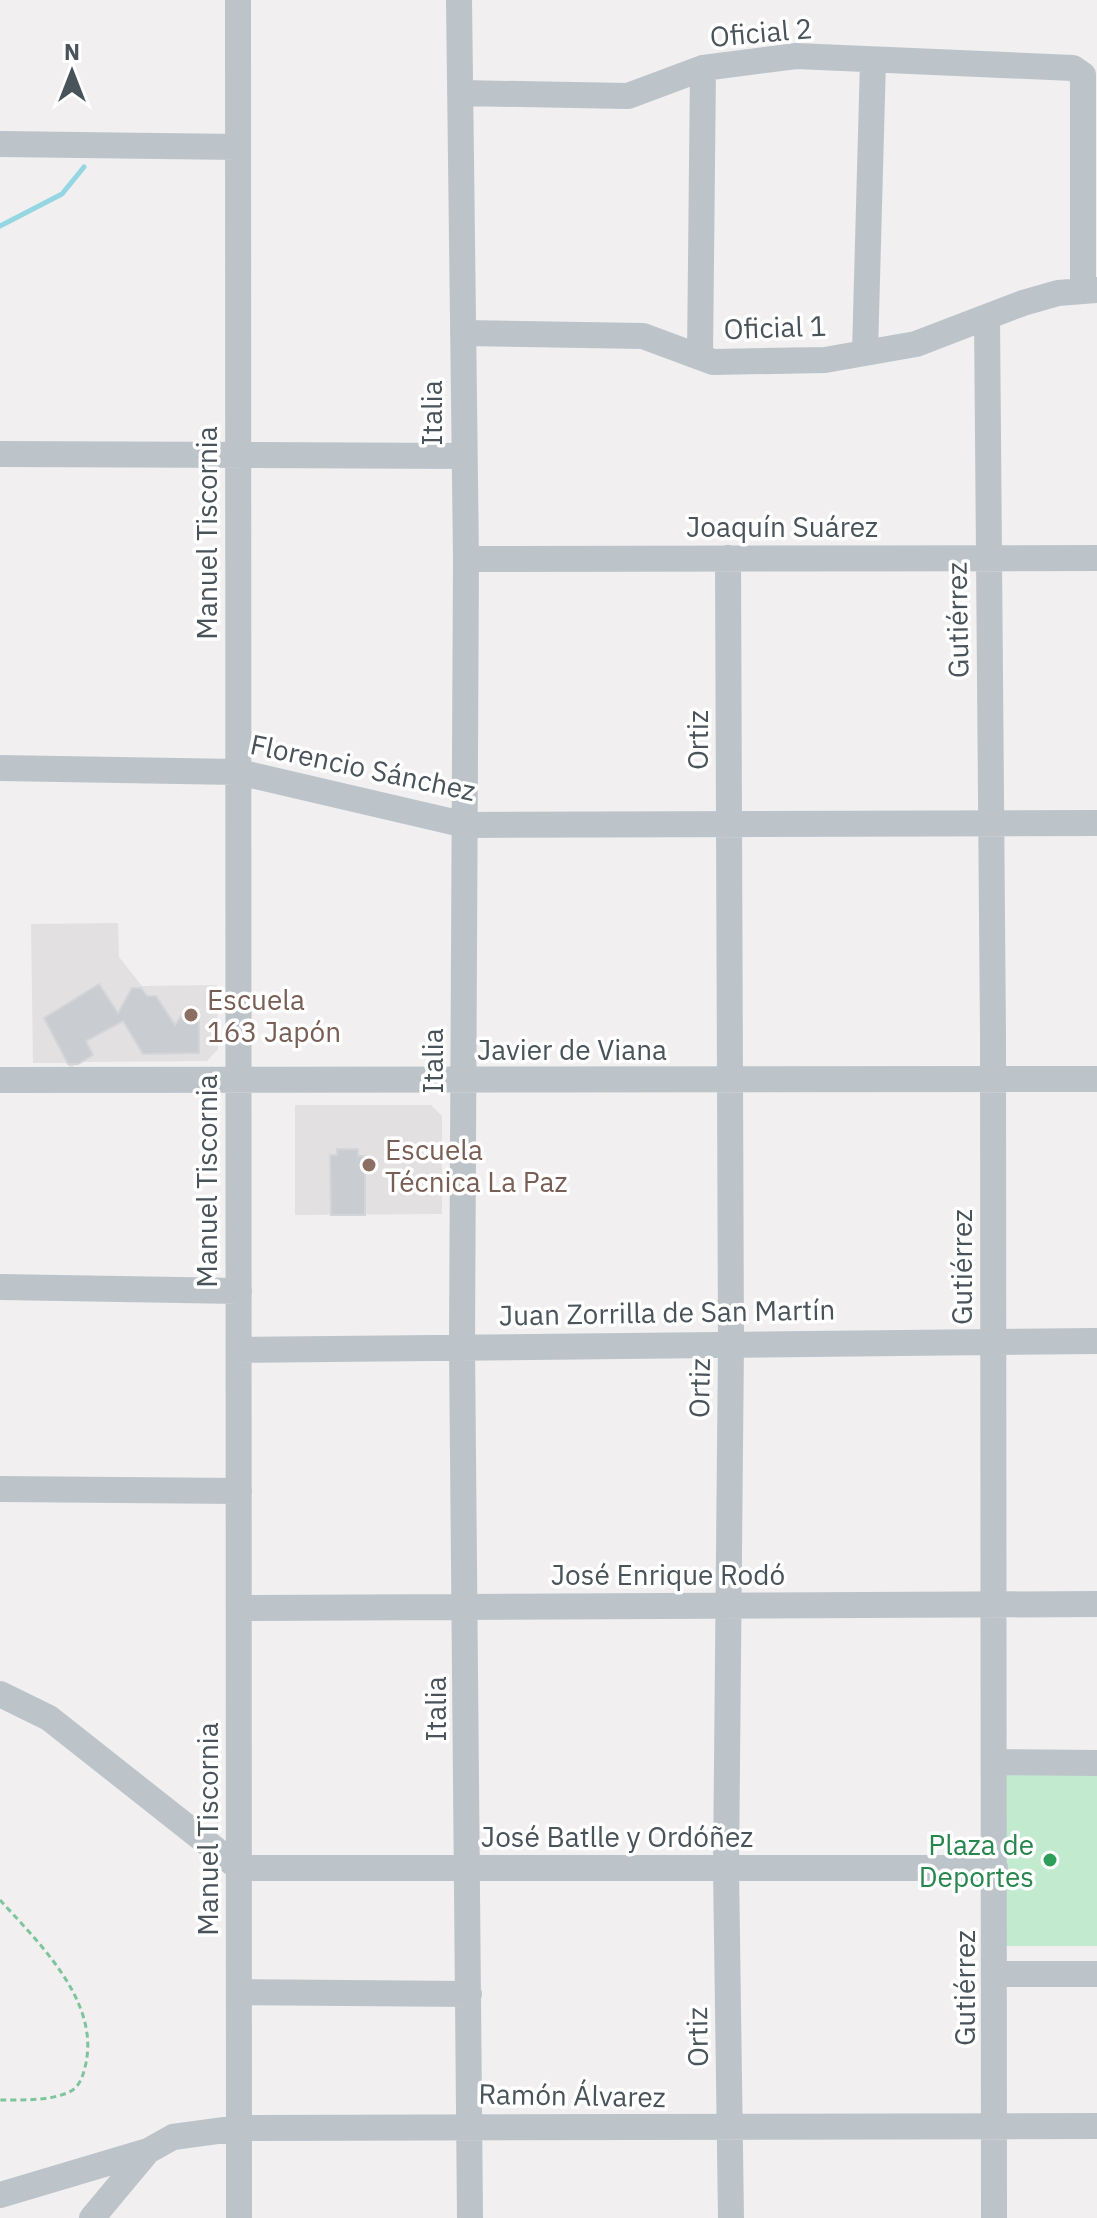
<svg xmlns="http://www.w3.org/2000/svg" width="1097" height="2218" viewBox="0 0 1097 2218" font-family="'IBM Plex Sans',sans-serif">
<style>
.education{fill:#e2e0e0}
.green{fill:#c2eacf}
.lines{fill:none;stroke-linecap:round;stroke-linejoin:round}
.stream{stroke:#94d6e2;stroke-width:5}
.building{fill:#c9ccd1;stroke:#d3d5d9;stroke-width:2}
.path{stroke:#7ec49d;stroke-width:3;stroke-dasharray:6 4;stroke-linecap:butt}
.minor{stroke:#bcc4ca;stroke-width:26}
.education-dot{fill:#8d6e63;stroke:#fff;stroke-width:3}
.leisure-dot{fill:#2e9e5b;stroke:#fff;stroke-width:3}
.labels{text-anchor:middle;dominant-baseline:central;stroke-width:7;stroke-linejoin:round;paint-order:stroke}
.street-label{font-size:28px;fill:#49535a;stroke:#fff}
.education-label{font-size:28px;fill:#785e54;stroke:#fff;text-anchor:start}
.leisure-label{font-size:28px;fill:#27864d;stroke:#fff;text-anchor:end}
</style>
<rect width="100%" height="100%" fill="#f1efef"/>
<path class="education" d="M118,923L119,957L142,986L217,985L218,1049L207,1061L81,1062L70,1068L67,1063H33L31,924Z
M295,1105H431L442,1116V1214L295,1215Z"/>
<path class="green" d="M1003,1773L1097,1774V1946H1003Z"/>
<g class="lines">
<path class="stream" d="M0,226L62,194L84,167"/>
</g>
<path class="building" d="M99,984L118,1013L132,988H141L147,996H156L175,1025L183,1013L193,1012L199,1021V1053L143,1054L123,1021L86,1041L93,1055L78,1064H68L44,1018Z
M337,1149H358V1156H365V1215H331L330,1155H337Z"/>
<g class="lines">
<path class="path" d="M0,1900C38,1942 99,2000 86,2063C83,2076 80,2088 67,2093C47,2101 21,2100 0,2100"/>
<path class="minor" d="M238,0L239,2218
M459,0L466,559L462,1346L470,2218
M461,93L628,96L703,68L796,56L1073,68L1083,75V289
M0,144L238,147
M987,317L993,1036L994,2218
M463,333L643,336L713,362L825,360L916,344L1023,303L1058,293L1097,290
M865,353L873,60
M700,357L703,68
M0,454L462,456
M728,558L731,1343L726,1868L731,2218
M466,559L1097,558
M0,768L238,772L466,825L1097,823
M0,1080L1097,1079
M0,1287L239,1291
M239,1350L1097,1341
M0,1489L239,1491
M239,1608L1097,1604
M0,1694L49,1718L239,1868H995
M995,1762L1097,1763
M996,1974H1097
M239,1992L469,1994
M0,2195L148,2151L173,2137L239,2128L1097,2126
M92,2218L148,2151"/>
</g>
<g class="education-dot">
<circle cx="191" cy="1015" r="8"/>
<circle cx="369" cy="1165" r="8"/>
</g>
<circle class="leisure-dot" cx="1050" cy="1860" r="8"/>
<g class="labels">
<g class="street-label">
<text transform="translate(761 32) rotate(-5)">Oficial 2</text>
<text transform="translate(775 327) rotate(-2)">Oficial 1</text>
<text transform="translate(431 413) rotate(-90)">Italia</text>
<text x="782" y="526">Joaquín Suárez</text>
<text transform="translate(206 533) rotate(-90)">Manuel Tiscornia</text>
<text transform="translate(957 620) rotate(-91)">Gutiérrez</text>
<text transform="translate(697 740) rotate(-90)">Ortiz</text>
<text transform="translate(363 767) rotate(12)">Florencio Sánchez</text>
<text x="572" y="1049">Javier de Viana</text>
<text transform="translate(432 1061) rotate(-90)">Italia</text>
<text transform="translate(206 1181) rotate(-90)">Manuel Tiscornia</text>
<text transform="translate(961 1267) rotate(-90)">Gutiérrez</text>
<text transform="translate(667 1312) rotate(-1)">Juan Zorrilla de San Martín</text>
<text transform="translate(699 1388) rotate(-89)">Ortiz</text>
<text x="668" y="1574">José Enrique Rodó</text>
<text transform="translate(435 1709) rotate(-90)">Italia</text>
<text transform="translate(207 1829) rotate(-90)">Manuel Tiscornia</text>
<text x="617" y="1836">José Batlle y Ordóñez</text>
<text transform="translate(964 1988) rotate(-90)">Gutiérrez</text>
<text transform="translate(697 2037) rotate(-91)">Ortiz</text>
<text transform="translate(572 2095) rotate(1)">Ramón Álvarez</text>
</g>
<g class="education-label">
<text x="207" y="999">Escuela<tspan x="207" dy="32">163 Japón</tspan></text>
<text x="385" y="1149">Escuela<tspan x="385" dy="32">Técnica La Paz</tspan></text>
</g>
<g class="leisure-label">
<text x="1034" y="1844">Plaza de<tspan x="1034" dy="32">Deportes</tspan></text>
</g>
</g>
<g transform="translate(72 72)" stroke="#ffffff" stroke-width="6" paint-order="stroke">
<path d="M0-6L14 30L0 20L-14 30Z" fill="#49535a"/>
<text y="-12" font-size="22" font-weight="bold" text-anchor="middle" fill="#49535a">N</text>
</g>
</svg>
